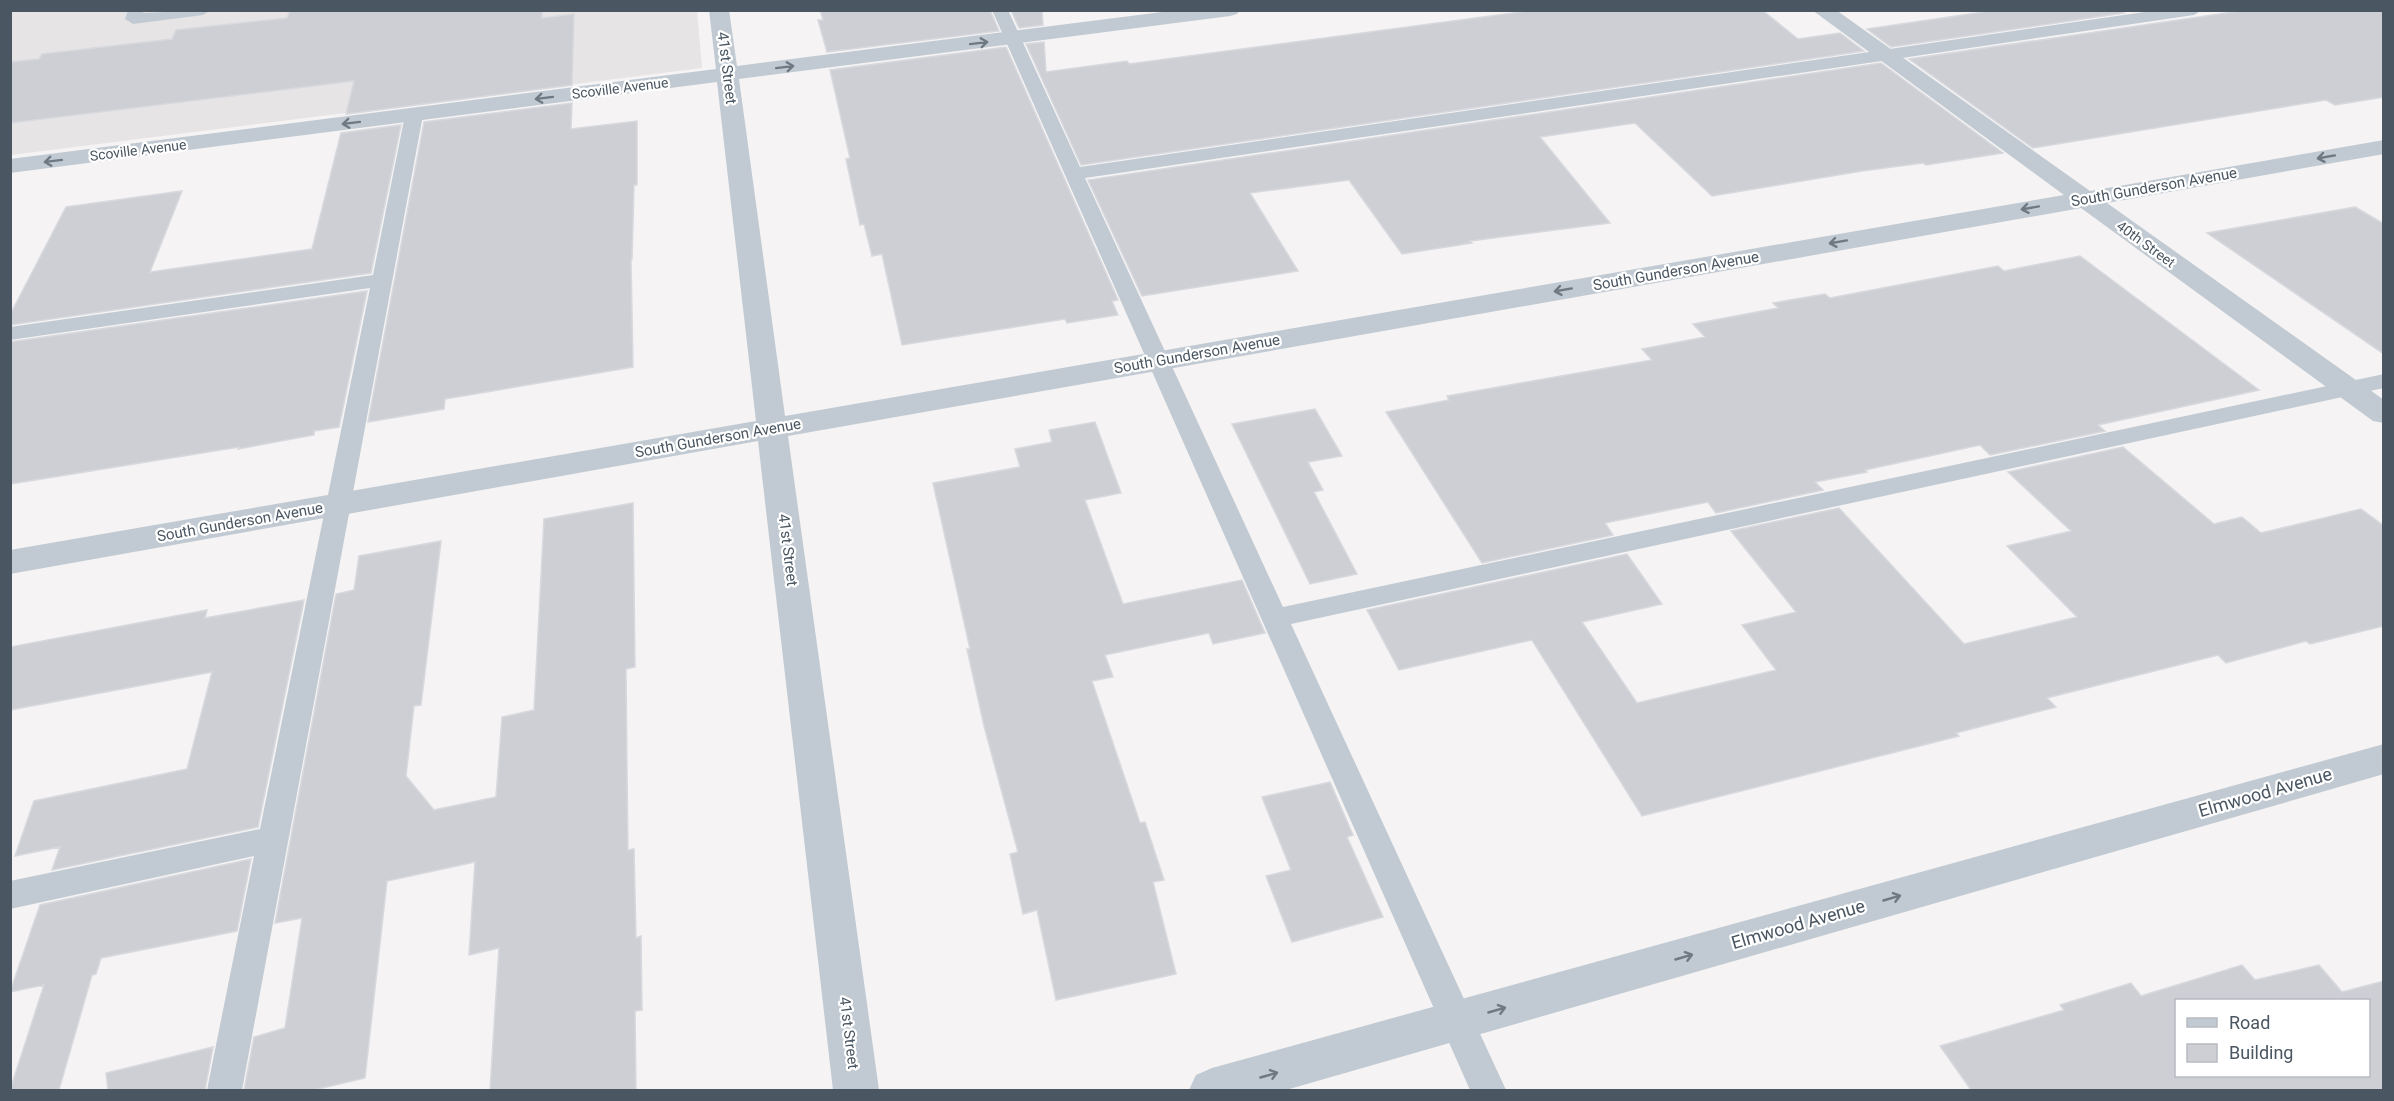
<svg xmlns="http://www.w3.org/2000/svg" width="2394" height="1101" viewBox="0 0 2394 1101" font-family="Roboto,sans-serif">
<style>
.education{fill:#e6e4e5}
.building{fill:#cdcfd5;stroke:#d7d9de;stroke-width:1.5;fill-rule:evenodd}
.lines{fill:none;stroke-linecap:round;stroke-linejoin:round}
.lane{fill:#c1cad2;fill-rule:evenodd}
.street{fill:#c1cad2;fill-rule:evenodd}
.oneway{stroke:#6e7983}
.labels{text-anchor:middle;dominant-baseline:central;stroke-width:4.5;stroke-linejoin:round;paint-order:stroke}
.far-street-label{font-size:14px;fill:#4a5661;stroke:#fff}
.street-label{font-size:15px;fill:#4a5661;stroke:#fff}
.near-street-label{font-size:18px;fill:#4a5661;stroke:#fff}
</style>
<rect width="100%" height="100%" fill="#f5f3f3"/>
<path class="education" d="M10,11H697L702,68L11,155Z"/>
<path class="building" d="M290,10H542V18L574,14L572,85L346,114L354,81L10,123V62L39,59L42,54L172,39L176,30L287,18Z
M820,10H990L999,31L827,52L818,20H823Z
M1011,10H1042L1043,25L1019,28Z
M1536,10H1762L1798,39L1840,33L1864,51L1081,165L1026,44L1044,42L1046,72L1127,61L1129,64Z
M1997,10H2120L2124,13L1891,47L1867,29Z
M2247,10H2384V97L2335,105L2326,100L2033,148L1909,59Z
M1006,47L1118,300L1112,301L1118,315L1067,323L1065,319L902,345L882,254L872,256L864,224L860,225L846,159L850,158L830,70Z
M1881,63L2003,153L1926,165L1923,163L1862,171L1712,196L1635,123L1540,137L1610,223L1470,241L1472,243L1402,254L1349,180L1250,193L1298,271L1142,296L1088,180Z
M572,103L571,129L637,121V185H634L632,259L631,260L633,367L445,399L444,409L368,422L424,122Z
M401,125L371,273L10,325V315L66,207L182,191L150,272L312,249L341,133Z
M2355,207L2384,224V354L2207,233Z
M2080,256L2259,390L2098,425L2105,431L1990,455L1980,445L1865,470L1867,472L1815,482L1823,490L1716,513L1708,502L1605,523L1613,535L1482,563L1386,412L1449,400L1447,396L1652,360L1642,349L1705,337L1693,324L1778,308L1773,303L1825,294L1830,298L1998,266L2004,271Z
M367,291L339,427L314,431V435L238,449L239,447L10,484V342Z
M1315,409L1342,456L1308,462L1323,490L1314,492L1357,574L1310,584L1232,424Z
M1095,422L1121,493L1085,500L1123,604L1242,580L1265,633L1213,644L1209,633L1105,655L1113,677L1092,681L1140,823L1145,822L1164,880L1153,882L1176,974L1056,1000L1037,910L1023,914L1010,854L1018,852L984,726L967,649H970L933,483L1020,467L1015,449L1052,442L1049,430Z
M2123,447L2214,524L2242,517L2261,533L2361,509L2384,526V626L2310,644L2306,641L2226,663L2218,655L2047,698L2056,707L1956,733L1959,736L1642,816L1532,640L1399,670L1367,610L1627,554L1662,604L1582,622L1637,703L1776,670L1742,625L1796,612L1731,531L1839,508L1964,644L2077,617L2007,546L2071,531L2008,472Z
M633,503L635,667L626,669L627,769L628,850L634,849L636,938L641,936L642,1010L635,1011L636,1090H490L499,948L469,955L475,862L387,881L365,1078L314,1090H244L254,1037L285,1028L302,918L275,923L336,594L354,590L359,556L441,541L421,705L414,706L406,776L434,810L496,797L502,717L534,710L544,519Z
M304,600L258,827L52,870L60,847L15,856L34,801L187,769L212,672L10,710V647L207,610L205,618Z
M1330,782L1353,835L1347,837L1383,917L1292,942L1266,876L1291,870L1262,797Z
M251,859L237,931L101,958L96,974L92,975L59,1090H10L44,985L10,992L40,905Z
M2242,965L2255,980L2319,965L2342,992L2384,981V1090H1971L1940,1046L2064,1010L2060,1005L2131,983L2141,996ZM2176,1000H2368V1076H2176Z
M213,1047L205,1090H108L106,1073Z"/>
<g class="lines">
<path class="lane" d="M128,10H144L143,13L211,10L203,15L133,24L125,19Z
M992,10H1008L1080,167L2158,10H2202L2194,15L1085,178L1283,607L2384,374V388L1291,624L1506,1090H1470Z
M414,110L420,111L423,115L242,1090H207L254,856L10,909V881L260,829L370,288L10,340V327L373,275L405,115L408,111Z"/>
<path class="street" d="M709,10H729L737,66L1178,10H1240L1237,14L1230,16L739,79L785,416L2064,195L1812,10H1836L2090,191L2384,140V154L2107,203L2384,400V423L2373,421L2081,208L788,436L879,1090H833L758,441L10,574V550L756,421L717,82L10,173V159L716,69Z
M2384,744V774L1286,1090H1189L1196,1075L1212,1068Z"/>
</g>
<defs><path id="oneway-shaft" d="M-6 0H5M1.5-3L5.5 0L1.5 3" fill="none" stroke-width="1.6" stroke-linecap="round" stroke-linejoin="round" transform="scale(1.5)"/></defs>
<g class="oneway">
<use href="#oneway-shaft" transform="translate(979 43) rotate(-7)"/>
<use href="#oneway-shaft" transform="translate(785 67) rotate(-7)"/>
<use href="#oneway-shaft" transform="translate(544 98) rotate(173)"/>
<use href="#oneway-shaft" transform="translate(351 123) rotate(173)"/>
<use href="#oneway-shaft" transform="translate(2326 157) rotate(170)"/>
<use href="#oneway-shaft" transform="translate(53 161) rotate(173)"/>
<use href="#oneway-shaft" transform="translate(2030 208) rotate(170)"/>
<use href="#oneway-shaft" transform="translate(1838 242) rotate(170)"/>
<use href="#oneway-shaft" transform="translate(1563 290) rotate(170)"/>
<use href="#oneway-shaft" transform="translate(1892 898) rotate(-16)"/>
<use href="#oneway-shaft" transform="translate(1684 957) rotate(-16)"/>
<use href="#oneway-shaft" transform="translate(1497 1010) rotate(-16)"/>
<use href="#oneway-shaft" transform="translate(1269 1075) rotate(-16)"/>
</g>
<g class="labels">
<g class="far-street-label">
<text transform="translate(620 88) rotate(-7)">Scoville Avenue</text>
<text transform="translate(138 150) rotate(-7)">Scoville Avenue</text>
<text transform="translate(2146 244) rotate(36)">40th Street</text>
</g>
<g class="street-label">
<text transform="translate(727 68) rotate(83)">41st Street</text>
<text transform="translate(2154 187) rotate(-10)">South Gunderson Avenue</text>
<text transform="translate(1676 271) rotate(-10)">South Gunderson Avenue</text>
<text transform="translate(1197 354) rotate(-10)">South Gunderson Avenue</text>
<text transform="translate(718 438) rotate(-10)">South Gunderson Avenue</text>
<text transform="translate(240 522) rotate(-10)">South Gunderson Avenue</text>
<text transform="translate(788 550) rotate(83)">41st Street</text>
<text transform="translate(849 1033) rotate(83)">41st Street</text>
</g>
<g class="near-street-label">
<text transform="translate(2265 792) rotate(-16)">Elmwood Avenue</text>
<text transform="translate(1798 924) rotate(-16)">Elmwood Avenue</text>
</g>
</g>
<rect width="2394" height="1101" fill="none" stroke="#4a5661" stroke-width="24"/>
<rect x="2175" y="999" width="195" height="78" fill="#ffffff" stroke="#b7bbc0" stroke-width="1.5"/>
<rect x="2187" y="1018" width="30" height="9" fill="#c1cad2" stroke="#b7bbc0" stroke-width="1.5"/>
<text x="2229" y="1029" font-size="18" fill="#4a5661">Road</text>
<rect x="2187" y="1044" width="30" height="18" fill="#cdcfd5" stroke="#b7bbc0" stroke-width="1.5"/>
<text x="2229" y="1059" font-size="18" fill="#4a5661">Building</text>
</svg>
